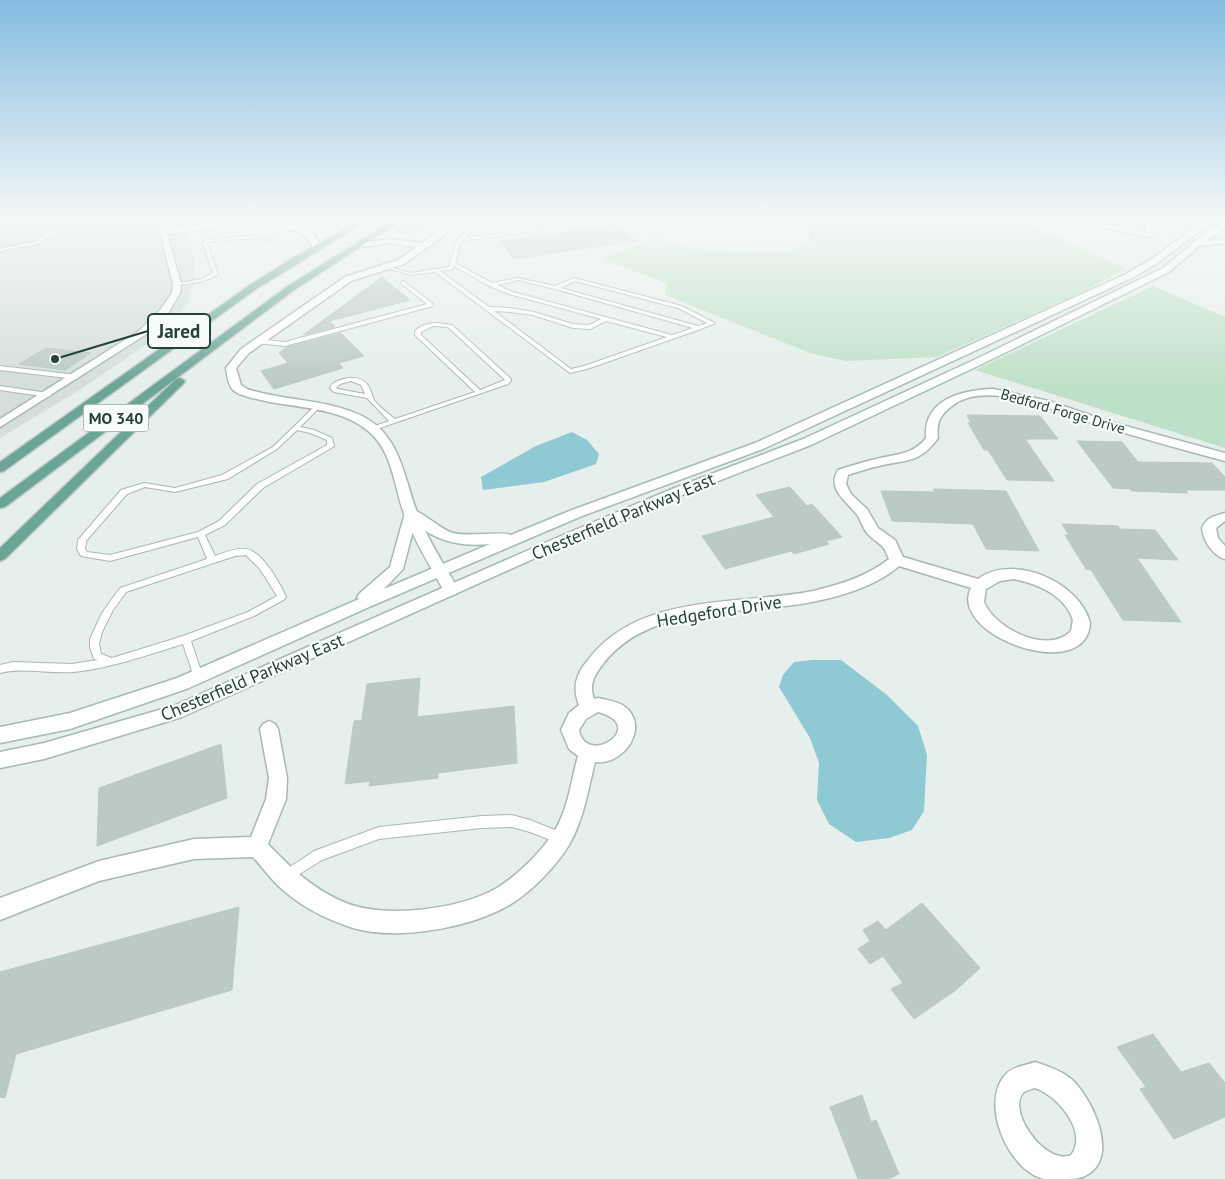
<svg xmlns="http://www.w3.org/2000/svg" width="1225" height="1179" viewBox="0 0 1225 1179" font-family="'PT Sans',sans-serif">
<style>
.built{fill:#d4dfda}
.green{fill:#bfe0c8}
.water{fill:#8ec9d4}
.building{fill:#bbcac4;stroke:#b8c9c2}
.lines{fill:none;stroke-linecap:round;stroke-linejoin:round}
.lane-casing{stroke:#a8b8b2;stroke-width:2}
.street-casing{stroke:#a8b8b2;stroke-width:3}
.secondary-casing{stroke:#a4bbb3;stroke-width:3}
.primary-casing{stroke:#c2cac8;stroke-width:3}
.lane{fill:#fff;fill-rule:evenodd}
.street{fill:#fff;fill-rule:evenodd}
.secondary{fill:#fff;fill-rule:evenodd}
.primary{fill:#6aa596;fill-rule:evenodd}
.labels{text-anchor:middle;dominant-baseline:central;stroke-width:4.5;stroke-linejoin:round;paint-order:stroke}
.far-street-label{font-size:15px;fill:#24423a;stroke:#f7fbf9}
.shield{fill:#f7fbf9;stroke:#637a73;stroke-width:1}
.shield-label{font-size:16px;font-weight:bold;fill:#24423a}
.street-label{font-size:18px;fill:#24423a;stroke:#f7fbf9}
.leader{fill:none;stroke:#24423a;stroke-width:2}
.callout-dot{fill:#24423a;stroke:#f7fbf9;stroke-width:2}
.callout{fill:#f7fbf9;stroke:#24423a;stroke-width:2}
.callout-label{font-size:19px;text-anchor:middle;font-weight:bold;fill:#24423a}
</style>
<rect width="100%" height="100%" fill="#e6efeb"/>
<path class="built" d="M0,220H178L191,242L195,276L189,301L166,331L81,389L0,438Z"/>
<path class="green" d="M413,220H435L412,235L395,234L394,232Z
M798,220H1019L1126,269L1080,293L937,357L847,361L813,354L665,295L666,283L602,259L655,239L702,251L789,252L810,241L809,226Z
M1153,286L1225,317V448L975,370Z"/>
<path class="water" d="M572,432L587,440L599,454L596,464L544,482L483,490L481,477L536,446Z
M812,660H841L887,695L918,726L927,755L924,811L912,830L889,838L856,842L829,824L817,800L819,763L810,738L779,687L783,675L794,662Z"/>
<path class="building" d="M615,224L635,241L514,259L500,241Z
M382,277L410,300L330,321L335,327L303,335Z
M341,333L364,356L339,363L343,368L274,389L261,371L288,363L279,353L287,347Z
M46,348L66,350L91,353L65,370L19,364Z
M967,415L1040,416L1058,439H1025L1054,481L1007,480L988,450H984L968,423H971Z
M1077,441L1122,442L1138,462L1212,463L1225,477V490H1185L1188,493L1132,491L1130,489L1113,488Z
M790,487L807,506L812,504L842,537L826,541L829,544L794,554L791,551L725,569L702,536L774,517L756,495Z
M933,489L1006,491L1039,551L986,549L973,524L892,521L881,491L935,492Z
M1062,524L1118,526L1120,529L1155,530L1178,560L1137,558L1181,622L1123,620L1091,570L1086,569L1065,535H1069Z
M420,678L417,717L514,706L517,763L438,773V778L369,786L370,781L345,784L354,721L362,720L367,684Z
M221,744L227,798L97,846L99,788Z
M922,903L980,968L956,990L914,1019L891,989L903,983L883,956L870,964L858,949L870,941L863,930L878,921L886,930Z
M239,907L232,990L16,1054L5,1098L0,1097V972Z
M1153,1034L1181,1072L1209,1063L1225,1083V1117L1174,1139L1140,1089L1146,1087L1117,1047Z
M862,1095L871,1122L876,1120L899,1174L888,1179H858L830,1107Z"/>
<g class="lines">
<g class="lane-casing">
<path id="lane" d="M65,220H70L38,244L0,251V249L35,242Z
M500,220H514L478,226L465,238L548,227L536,220H542L554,228L461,241L455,263L492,283L518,278L555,286L574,278L682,306L715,323L701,329L587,369L570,373L435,272L411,275L383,267L385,266L411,273L449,267L457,239L475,224ZM454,266L489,286L509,294L601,319L589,325L573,324L534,312L510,308L489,307L440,271L453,269ZM518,280L555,289L693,328L672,335L513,292L497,285ZM575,281L678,308L707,323L698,326L561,288ZM494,311L510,312L533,315L573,328L590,329L606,321L667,337L584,366L571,369Z
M250,236L272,240L270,241L250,238L208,242L207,243L218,274C206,283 191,283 177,285L175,284L201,279L213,273L203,243L205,240Z
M403,281L433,304V306L285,346L257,343L254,341L257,339L285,342L427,304L401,283V282Z
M437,323L452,325L511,379V381L508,384L374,430L372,429V427L389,421L367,398L334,392L330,388L332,384C344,377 363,373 370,389C372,392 372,396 374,400C379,407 388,413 395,419L475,392L415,335V331C421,325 429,323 437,323ZM433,326L448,327L505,380L480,390L421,335V332ZM351,381L361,385L365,394L338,389L336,388L340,384Z
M0,366L76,375L79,377L76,379L0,370Z
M0,386L48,393L51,395L48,397L0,390Z
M317,405L320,407L300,427L314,430L332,438L334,446L333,447L263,488L225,525L205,535L215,556C224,553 235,548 246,549C262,551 280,583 286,597L285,599L254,616L191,641L203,677L201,680L198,681L195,680L183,644C147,655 111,668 74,672C49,674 24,667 0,673V665L13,662L72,664L98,660L94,659L90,647V639L102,613L120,588L207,559L198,537L110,561L81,556L77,549L78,540L121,490L144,483L175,488L222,475L273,447L315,406ZM297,430L310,433L327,440V445L257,484L219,521L198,532L110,555L87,552L85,549L86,541L127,494L145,487L175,492L228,479L277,449ZM246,555L260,569L277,596L248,612L183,636L112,658L101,654L99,644L102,632L113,610L126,592L235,556Z
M512,815L530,820L565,834L567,838L565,842L561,844L530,832L512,827L482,828L379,839L322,860L285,883L281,881L279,877L281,873L314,851L379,827L482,816Z"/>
</g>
<g class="street-casing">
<path id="street" d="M157,220H164L166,229L242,220H344L341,222L261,223L167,234L181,284L180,293L168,313L145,335L0,427V419L139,331L161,309L172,293L173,284Z
M449,220H456L447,233L404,264L351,281L249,353L236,368L241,385L247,389C284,401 326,399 362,416C403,436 404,483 420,520C431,544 445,567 459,590L456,594L451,595L446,594C432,570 417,545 406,519C394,490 394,451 367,430C339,407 295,408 261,400C253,398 240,396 233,390C228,385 227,374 226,368L241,349L345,277L398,260L416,247L391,243L354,248H351V244L391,239L422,243L441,229Z
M1068,220H1085L1145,232L1146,226L1122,220H1138L1154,225L1152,235L1148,237Z
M1178,220H1189L1217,231L1210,233Z
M285,225C301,224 316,232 321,247L314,249C307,233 302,232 285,229Z
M993,389L1049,401L1107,421L1225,453V461C1183,450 1142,438 1101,426C1063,415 988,377 952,406C940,415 936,423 938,438C919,464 907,459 879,466C868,468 858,472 848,475L846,484L851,494L867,509L878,528L895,540L903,557L978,579C1013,553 1080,582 1090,623C1087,685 947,636 971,588L899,566C876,586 842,596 812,602C744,616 651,602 603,664C594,675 589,685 594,699L598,698C606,700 617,701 624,706C651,726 624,766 595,762C588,790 584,819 569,845C556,866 534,889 514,902C474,928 395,942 350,927C326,919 302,907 283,890C272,881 263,868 253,857L194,859L99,881L0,920V898L99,861L194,839L251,837L266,799L269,778L260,729L263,724L269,721L275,724L278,729L287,778L286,799L268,844C292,869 314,890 346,903C386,919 461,909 497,888C518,875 541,852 554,832C568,810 571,781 578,756L569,749L561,730L569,713L579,705C572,687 576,674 588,660C640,592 738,606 813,591C839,585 868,576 889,559C882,540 877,545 867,533C863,528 861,521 858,516C848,502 826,490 838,470C850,466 863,462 876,459C896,454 913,455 926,438C923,399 962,390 993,389ZM1014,579C1038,584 1065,595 1073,620L1071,631C1048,655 995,629 984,602L986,589L1000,581ZM598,712C650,726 586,768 579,730L586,719Z
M1225,513V521L1216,528L1218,538L1225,546V559C1213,556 1203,540 1202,528C1207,517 1214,516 1225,513Z
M1035,1062C1047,1066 1060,1070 1070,1078C1091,1095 1122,1159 1085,1176C1078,1179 1071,1179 1063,1179C1057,1179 1050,1179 1044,1179C1008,1171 978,1101 1007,1073C1013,1067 1027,1065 1035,1062ZM1035,1088C1057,1095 1089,1132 1071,1155C1046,1166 1005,1110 1024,1092C1027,1090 1032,1089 1035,1088Z"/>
</g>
<g class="secondary-casing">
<path id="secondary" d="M1170,220H1178L1189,231L1207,220H1217L1203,229L1156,264L1132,278L763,449L582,516L369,607L189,688L70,729L0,743V727L70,713L177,678L359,599L357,597L360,593L390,567L406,509C417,506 439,529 453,533C468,537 505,531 511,535L572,510L755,443L1126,274L1150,260L1184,235ZM415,523C437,542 462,547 490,544L384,589L403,569Z
M1225,223V228L1206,241L1225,239V243L1199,246L1169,272L984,363L811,445L682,495L573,541L182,717L44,759L0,768V752L44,743L173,706L563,535L672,489L803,439L976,359L1163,268L1210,229Z"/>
</g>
<g class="primary-casing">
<path id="primary" d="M360,220H369L256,289L4,471L0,472V462L250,285L294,257Z
M393,220H402L294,290L5,507L0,508V498L288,286Z
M180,378L185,381L184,383L5,559L0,561V548L176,379Z"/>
</g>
<use href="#lane" class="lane"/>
<use href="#street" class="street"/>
<use href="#secondary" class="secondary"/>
<use href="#primary" class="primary"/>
</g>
<linearGradient id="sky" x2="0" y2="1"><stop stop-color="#84bce0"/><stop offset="0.57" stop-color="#f4f8f6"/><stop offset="1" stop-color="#f4f8f6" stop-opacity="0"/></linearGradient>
<rect width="1225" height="386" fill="url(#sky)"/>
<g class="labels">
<g class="far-street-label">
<text transform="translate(1063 411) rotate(16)">Bedford Forge Drive</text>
</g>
<rect class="shield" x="83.5" y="404.5" width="65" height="27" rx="4"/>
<g class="shield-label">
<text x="116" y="418">MO 340</text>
</g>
<g class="street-label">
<text transform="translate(623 516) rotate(-23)">Chesterfield Parkway East</text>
<text transform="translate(719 611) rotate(-9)">Hedgeford Drive</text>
<text transform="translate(252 677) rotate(-23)">Chesterfield Parkway East</text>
</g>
</g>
<path class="leader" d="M55 359L148 331"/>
<circle class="callout-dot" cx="55" cy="359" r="5"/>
<rect class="callout" x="148" y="314" width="62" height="34" rx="5"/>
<g class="callout-label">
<text x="179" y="338">Jared</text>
</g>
</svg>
